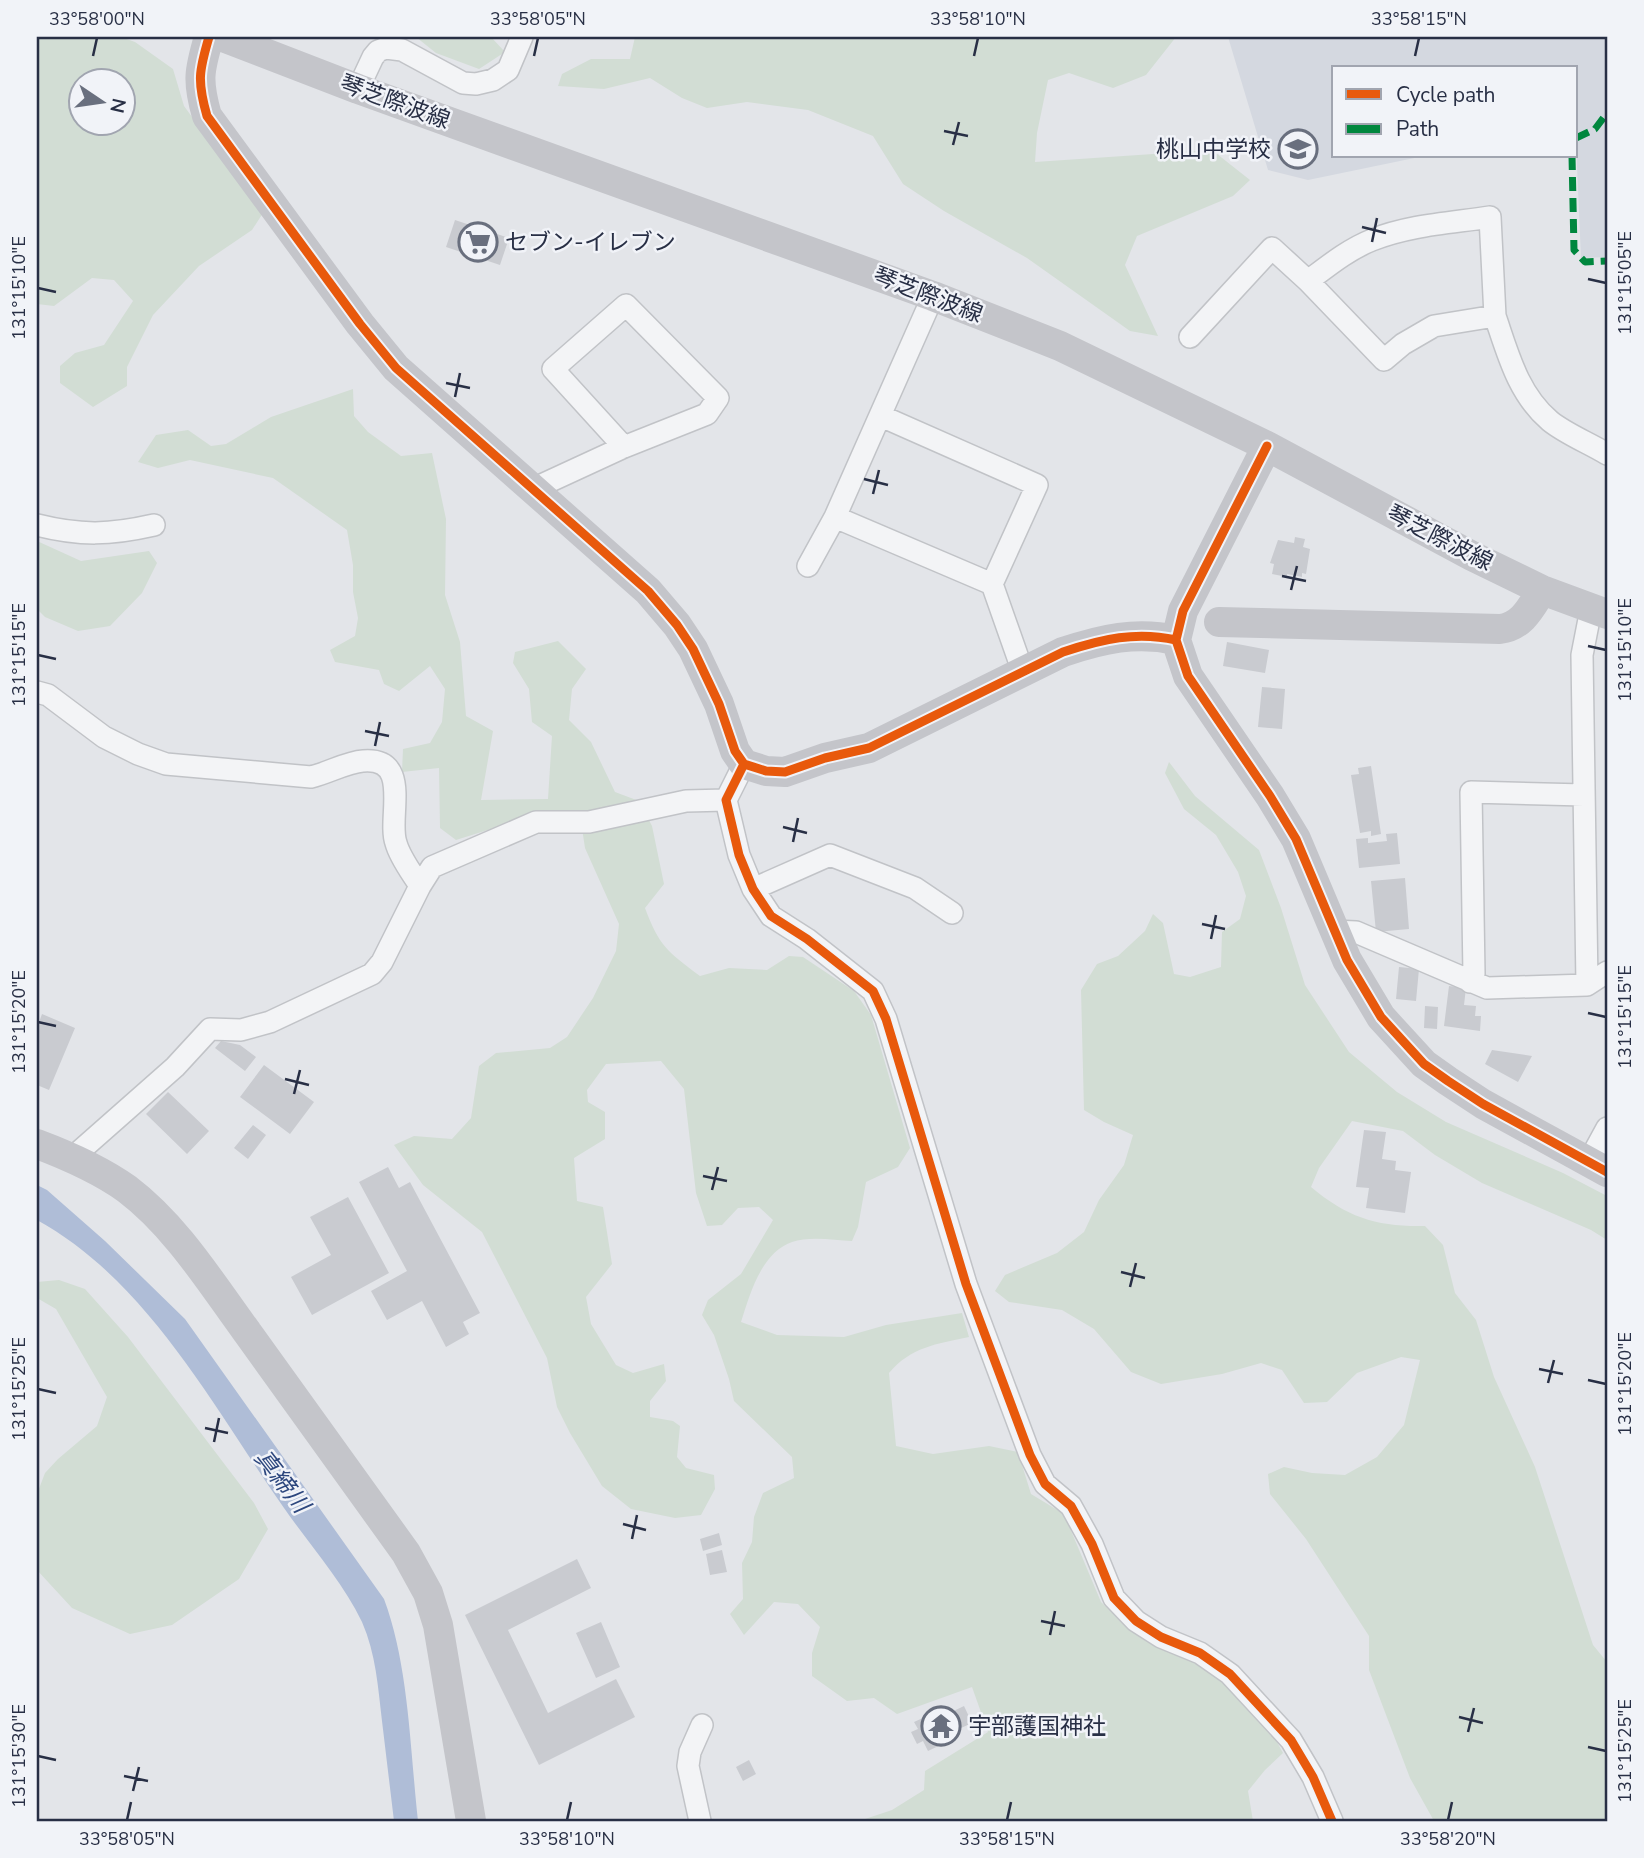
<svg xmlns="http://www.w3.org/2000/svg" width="1644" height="1858" viewBox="0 0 1644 1858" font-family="'Nunito Sans','Noto Sans JP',sans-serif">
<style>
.built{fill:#d4d8e0}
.green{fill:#d2ddd4;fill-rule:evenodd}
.water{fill:#afbdd7}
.building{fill:#c9cbd0}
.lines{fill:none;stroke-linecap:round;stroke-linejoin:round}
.street-casing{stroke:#c1c3c7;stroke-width:24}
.street{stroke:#f3f4f6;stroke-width:21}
.secondary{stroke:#c4c5ca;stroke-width:30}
.quiet{stroke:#00873e;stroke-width:7;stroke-dasharray:14 7;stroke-linecap:butt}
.cycleway-casing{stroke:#f1f3f8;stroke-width:13}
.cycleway{stroke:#e8590c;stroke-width:9}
.ticks{fill:none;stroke:#282f45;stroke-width:2.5}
.labels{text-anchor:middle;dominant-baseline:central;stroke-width:5;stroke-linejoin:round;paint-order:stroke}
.street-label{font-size:23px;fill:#282f45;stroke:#f1f3f8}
.poi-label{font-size:23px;fill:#282f45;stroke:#f1f3f8;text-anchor:start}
.water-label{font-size:24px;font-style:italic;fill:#2d477e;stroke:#f1f3f8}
.neatline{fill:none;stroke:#282f45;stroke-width:2.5}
.ticks-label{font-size:18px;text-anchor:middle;fill:#282f45}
</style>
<rect width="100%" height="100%" fill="#e3e5e9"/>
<path class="built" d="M1228,37H1607V257L1581,258L1576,143V68H1334V156H1424L1308,180L1268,170Z"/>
<path class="green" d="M37,37H121L135,42L173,69L184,106L263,213L252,230L199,266L153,315L127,367V386L93,407L60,383V366L75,353L104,345L133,301L114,280L92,278L54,306L37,304ZM80,80H122V122H80Z
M416,37H491L505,52L479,69L436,53Z
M635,37H1176L1146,75L1113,88L1069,73L1048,80L1037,133L1035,162L1212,150L1250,180L1233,196L1137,236L1125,265L1158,336L1130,331L1027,258L944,211L903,184L873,136L808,110L747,102L707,108L682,98L650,78L604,89L558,86L562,74L591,59H630Z
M353,389L354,416L368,432L401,456L432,453L446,519L445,595L460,642L466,716L493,731L481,800L548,799L552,736L532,722L529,689L513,663L515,652L558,641L586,669L572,689L569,720L591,742L615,792L639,801L652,826L664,884L645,908C659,946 668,952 700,976L729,968L767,970L789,956L803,957L854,991L871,1015L910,1148L898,1167L866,1182L858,1227L852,1241C834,1240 809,1236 792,1242C761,1253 750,1294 741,1322L777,1335L844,1337L886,1325L962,1313L969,1337C936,1344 911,1347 889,1373L896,1446L933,1454L989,1446L1018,1452L1031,1494L1064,1514L1101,1602L1129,1629L1159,1646L1199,1662L1233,1688L1272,1733L1283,1753L1265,1770L1248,1791L1253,1821H859L892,1810L924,1790L925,1771L988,1732L972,1687L897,1714L874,1698L847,1701L812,1676V1653L820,1627L798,1604L774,1602L744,1635L730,1614L743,1599L742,1563L752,1542L754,1517L763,1493L794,1478L792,1457L734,1401L729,1379L714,1335L702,1315L708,1300L741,1274L773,1220L759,1207L738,1208L722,1225L707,1226L696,1193L684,1089L661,1061L606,1064L587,1090L588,1102L605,1112V1139L574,1158L577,1201L603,1207L612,1264L586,1297L591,1324L616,1365L633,1373L664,1364L666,1381L650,1401V1417L673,1421L680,1426L677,1457L686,1468L714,1475L715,1489L701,1515L675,1518L631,1509L602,1486L570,1433L557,1407L547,1358L482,1232L423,1185L394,1145L414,1136L452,1139L471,1118L479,1066L496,1053L550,1048L567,1037L593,998L616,951L619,924L585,848L580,815L523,819L456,840L440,828L439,768L402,772L403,749L430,743L442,722L445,689L430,666L399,691L384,684L379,670L335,662L330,650L355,636L358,618L353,592V565L347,530L273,478L190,460L158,468L138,462L156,435L188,430L211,446L226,444L271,417Z
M37,541L81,561L149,551L157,563L142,593L110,626L78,631L45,617L37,609Z
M1169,762L1195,796L1259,850L1281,908L1305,985L1349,1052L1397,1092L1446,1122L1563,1173L1607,1196V1240L1591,1230L1482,1183L1435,1155L1403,1131L1352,1121L1319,1168L1311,1187C1348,1218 1378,1227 1425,1226L1443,1245L1455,1293L1476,1320L1494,1377L1535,1467L1593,1645L1607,1662V1821H1434L1410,1778L1369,1670V1636L1306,1539L1270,1494L1268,1474L1284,1467L1312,1473L1345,1475L1377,1457L1404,1425L1420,1360L1401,1357L1357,1373L1327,1402L1304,1403L1282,1370L1261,1363L1222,1374L1161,1384L1131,1372L1094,1329L1062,1310L1009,1302L995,1291L1005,1275L1057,1253L1084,1232L1099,1200L1124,1165L1133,1135L1104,1122L1084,1110L1081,990L1097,964L1118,956L1145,931L1153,914L1163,923L1174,974L1190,977L1221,967L1222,932L1240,919L1246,896L1238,872L1216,835L1184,809L1165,773Z
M59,1280L85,1289L128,1337L254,1503L268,1529L239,1579L172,1625L130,1634L72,1608L37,1570V1494L45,1473L58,1459L97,1426L107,1397L56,1309L37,1298V1282Z"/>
<path class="water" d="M37,1185L47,1190L105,1241L185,1319L384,1599C409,1666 410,1750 418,1821H394C390,1788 386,1754 382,1721C378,1687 376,1654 362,1622C343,1582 309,1544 284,1508C213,1407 148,1281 37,1220Z"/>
<path class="building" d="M455,220L509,238L500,265L446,247Z
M1295,537L1305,539L1303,547L1310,549L1306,574L1302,573V577L1287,574V577L1272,574L1274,564L1270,563L1278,540L1294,543Z
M1227,642L1269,650L1265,673L1223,666Z
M1262,687L1285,689L1282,729L1258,727Z
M1371,766L1381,834L1371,836V831L1360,833L1351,775L1359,774L1358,768Z
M1397,833L1400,864L1359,868L1356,839L1368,838V843L1387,841L1386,834Z
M1405,878L1409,929L1376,932L1371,881Z
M1399,967L1419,969L1416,1001L1396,999Z
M1449,986L1466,988L1464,1005L1476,1006L1475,1016H1481L1480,1031L1444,1026Z
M1425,1006L1438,1007L1437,1029L1424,1028Z
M42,1014L75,1028L49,1090L37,1085V1028Z
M221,1041L240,1045L256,1057L245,1071L215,1048Z
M1492,1050L1532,1056L1518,1082L1485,1064Z
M264,1065L314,1102L290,1134L240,1097Z
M168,1092L209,1131L187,1154L146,1114Z
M253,1125L266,1135L248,1159L234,1148Z
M1364,1130L1386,1132L1382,1159L1396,1161L1395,1170L1411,1172L1405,1213L1366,1208L1369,1188L1356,1187Z
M388,1167L399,1188L410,1182L480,1313L463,1322L469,1334L446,1347L422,1301L387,1320L371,1291L407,1271L359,1182Z
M348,1197L389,1273L312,1315L291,1277L331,1255L310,1217Z
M719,1533L722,1545L703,1551L700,1539Z
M722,1550L727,1572L710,1575L706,1554Z
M577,1559L591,1588L508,1630L548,1713L616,1679L635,1717L539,1765L465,1615Z
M601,1622L620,1667L596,1678L576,1633Z
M964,1706L972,1723L948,1734L951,1740L928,1751L923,1741L917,1744L911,1732L918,1729L914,1722L936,1712L939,1718Z
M749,1760L756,1774L743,1781L736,1767Z"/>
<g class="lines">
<g class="street-casing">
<path id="street" d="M358,89L373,57L378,51L386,48L402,50L463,83L476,84L493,80L508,70L522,37
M1495,316C1508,354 1518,394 1550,421C1566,434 1589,443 1607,454
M1190,337L1272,248L1308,281L1384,360L1403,344L1434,326L1495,316L1490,217C1451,223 1409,225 1372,240C1349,249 1328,266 1308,281
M881,416L1037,485L992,584L1023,672
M533,489L624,447L707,414L718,398L626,305L553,369L624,447
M835,517L992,584
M37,525C81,536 110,535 154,525
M808,566L835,517L933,296
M37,692L48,695L104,737L138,754L166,764L311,777C328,773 347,762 363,761C413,757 387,818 396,843C400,858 412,873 420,886
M744,764L726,800L739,855L753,889L771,916L807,939L873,991L886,1019L966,1284L1030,1455L1045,1484L1071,1506L1092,1544L1114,1598L1136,1621L1161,1637L1200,1653L1230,1674L1291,1740L1313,1777L1332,1821
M753,889L830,855L915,888L952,913
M1334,931L1356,932L1487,988L1587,985L1607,972
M1470,982L1474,974L1471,792L1584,795
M1587,985L1582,655L1591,609
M73,1157L175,1067L210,1029L241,1030L270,1022L372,974L382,962L420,886L432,867L536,822H589L686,801L726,800
M1589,1161L1607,1128
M700,1821L688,1766L690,1752L702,1725"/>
</g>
<use href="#street" class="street"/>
<path class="secondary" d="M209,37C199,71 197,81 207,116L360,324L396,368L648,591L677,625L693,649L719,704L735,751L744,764L766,771L785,772L825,758L869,748L1063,652C1102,639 1136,631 1176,640
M223,37L358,89L933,296L1060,346L1267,446L1472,556L1542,590L1607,614
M1267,446L1183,611L1176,640L1188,676L1270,796L1296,839L1347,960L1381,1017L1424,1064L1448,1081L1483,1104L1607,1172
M1219,622L1500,629C1523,626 1531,607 1542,590
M37,1144C69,1156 99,1169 127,1189C176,1226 211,1283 247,1332C300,1406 353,1480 406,1553L428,1593L438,1625L471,1821"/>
<path class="quiet" d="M1576,138L1595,129L1607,113
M1572,156L1574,250L1585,262L1607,261"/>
<g class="cycleway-casing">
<path id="cycleway" d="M209,37C199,71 197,81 207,116L360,324L396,368L648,591L677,625L693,649L719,704L735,751L744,764L766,771L785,772L825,758L869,748L1063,652C1102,639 1136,631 1176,640
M1267,446L1183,611L1176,640L1188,676L1270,796L1296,839L1347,960L1381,1017L1424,1064L1448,1081L1483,1104L1607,1172
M744,764L726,800L739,855L753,889L771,916L807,939L873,991L886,1019L966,1284L1030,1455L1045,1484L1071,1506L1092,1544L1114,1598L1136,1621L1161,1637L1200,1653L1230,1674L1291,1740L1313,1777L1332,1821"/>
</g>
<use href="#cycleway" class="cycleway"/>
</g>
<path class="ticks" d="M93,56L97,38M534,56L538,38M974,56L978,38M1415,56L1419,38M944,131L968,136M953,145L959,122M1362,227L1386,233M1372,242L1377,218M1588,279L1606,283M38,288L56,292M446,383L470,388M455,397L460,373M864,479L888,485M873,494L879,470M1282,576L1306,581M1291,590L1297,566M1588,646L1606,650M38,655L56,659M365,731L389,736M375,746L380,722M783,827L807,833M793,842L798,818M1202,924L1225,929M1211,939L1216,915M1588,1013L1606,1017M38,1022L56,1026M285,1079L309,1085M294,1094L300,1070M703,1176L727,1181M712,1190L718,1167M1121,1272L1145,1278M1130,1287L1136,1263M1539,1369L1563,1374M1588,1380L1606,1384M1548,1383L1554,1360M38,1389L56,1393M205,1428L228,1433M214,1442L219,1418M623,1524L646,1530M632,1539L637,1515M1041,1621L1065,1626M1050,1635L1055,1611M1459,1717L1483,1723M1468,1732L1474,1708M1588,1747L1606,1751M38,1756L56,1760M124,1776L148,1781M133,1791L139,1767M127,1820L131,1802M567,1820L571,1802M1007,1820L1011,1802M1448,1820L1452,1802"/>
<defs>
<g id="school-ring" transform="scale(2.0125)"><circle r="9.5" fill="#f1f3f8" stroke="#696f7e" stroke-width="1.5"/><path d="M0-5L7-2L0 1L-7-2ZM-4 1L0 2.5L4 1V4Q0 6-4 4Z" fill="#696f7e"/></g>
<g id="supermarket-ring" transform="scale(2.0125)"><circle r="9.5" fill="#f1f3f8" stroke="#696f7e" stroke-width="1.5"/><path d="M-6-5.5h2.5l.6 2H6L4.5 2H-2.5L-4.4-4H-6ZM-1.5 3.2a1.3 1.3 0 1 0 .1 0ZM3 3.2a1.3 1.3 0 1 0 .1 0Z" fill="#696f7e"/></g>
<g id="temple-ring" transform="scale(2.0125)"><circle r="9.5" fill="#f1f3f8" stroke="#696f7e" stroke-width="1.5"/><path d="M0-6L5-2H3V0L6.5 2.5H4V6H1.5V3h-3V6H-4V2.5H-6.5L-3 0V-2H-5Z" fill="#696f7e"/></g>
</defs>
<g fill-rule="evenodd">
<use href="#school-ring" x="1298" y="149"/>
<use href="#supermarket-ring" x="478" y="242"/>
<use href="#temple-ring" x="941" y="1726"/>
</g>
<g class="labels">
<g class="street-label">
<text transform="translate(395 102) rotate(20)">琴芝際波線</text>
<text transform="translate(928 295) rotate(21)">琴芝際波線</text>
<text transform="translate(1440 538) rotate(27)">琴芝際波線</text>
</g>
<g class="poi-label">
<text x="1271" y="149" text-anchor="end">桃山中学校</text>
<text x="505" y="242">セブン-イレブン</text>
<text x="968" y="1726">宇部護国神社</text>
</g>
<g class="water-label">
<text transform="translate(282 1481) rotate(52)">真締川</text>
</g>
</g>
<rect width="1644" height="1858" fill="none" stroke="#f1f3f8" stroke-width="77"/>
<rect x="1332" y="66" width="245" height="91" fill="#f1f3f8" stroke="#a1a5b0" stroke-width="2"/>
<rect x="1346" y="89" width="35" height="10" fill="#e8590c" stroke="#a1a5b0" stroke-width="2"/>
<text x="1396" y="102" font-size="21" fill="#282f45">Cycle path</text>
<rect x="1346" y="124" width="35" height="10" fill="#00873e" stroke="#a1a5b0" stroke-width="2"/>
<text x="1396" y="136" font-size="21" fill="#282f45">Path</text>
<g transform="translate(102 102) rotate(103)"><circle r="33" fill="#f1f3f8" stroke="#a1a5b0" stroke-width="2"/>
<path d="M0-5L12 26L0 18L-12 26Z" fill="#696f7e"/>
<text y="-10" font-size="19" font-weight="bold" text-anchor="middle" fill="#282f45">N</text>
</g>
<rect x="38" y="38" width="1568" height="1782" class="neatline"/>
<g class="ticks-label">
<text x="97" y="25">33°58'00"N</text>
<text x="538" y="25">33°58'05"N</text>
<text x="978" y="25">33°58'10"N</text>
<text x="1419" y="25">33°58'15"N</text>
<text transform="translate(1625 283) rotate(-90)" y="6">131°15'05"E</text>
<text transform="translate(19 288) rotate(-90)" y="6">131°15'10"E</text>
<text transform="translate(1625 650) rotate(-90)" y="6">131°15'10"E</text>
<text transform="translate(19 655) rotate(-90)" y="6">131°15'15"E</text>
<text transform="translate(1625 1017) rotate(-90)" y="6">131°15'15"E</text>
<text transform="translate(19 1022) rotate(-90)" y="6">131°15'20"E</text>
<text transform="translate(1625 1384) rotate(-90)" y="6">131°15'20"E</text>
<text transform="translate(19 1389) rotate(-90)" y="6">131°15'25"E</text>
<text transform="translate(1625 1751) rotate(-90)" y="6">131°15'25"E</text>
<text transform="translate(19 1756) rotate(-90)" y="6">131°15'30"E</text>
<text x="127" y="1845">33°58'05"N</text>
<text x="567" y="1845">33°58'10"N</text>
<text x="1007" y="1845">33°58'15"N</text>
<text x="1448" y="1845">33°58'20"N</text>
</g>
</svg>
